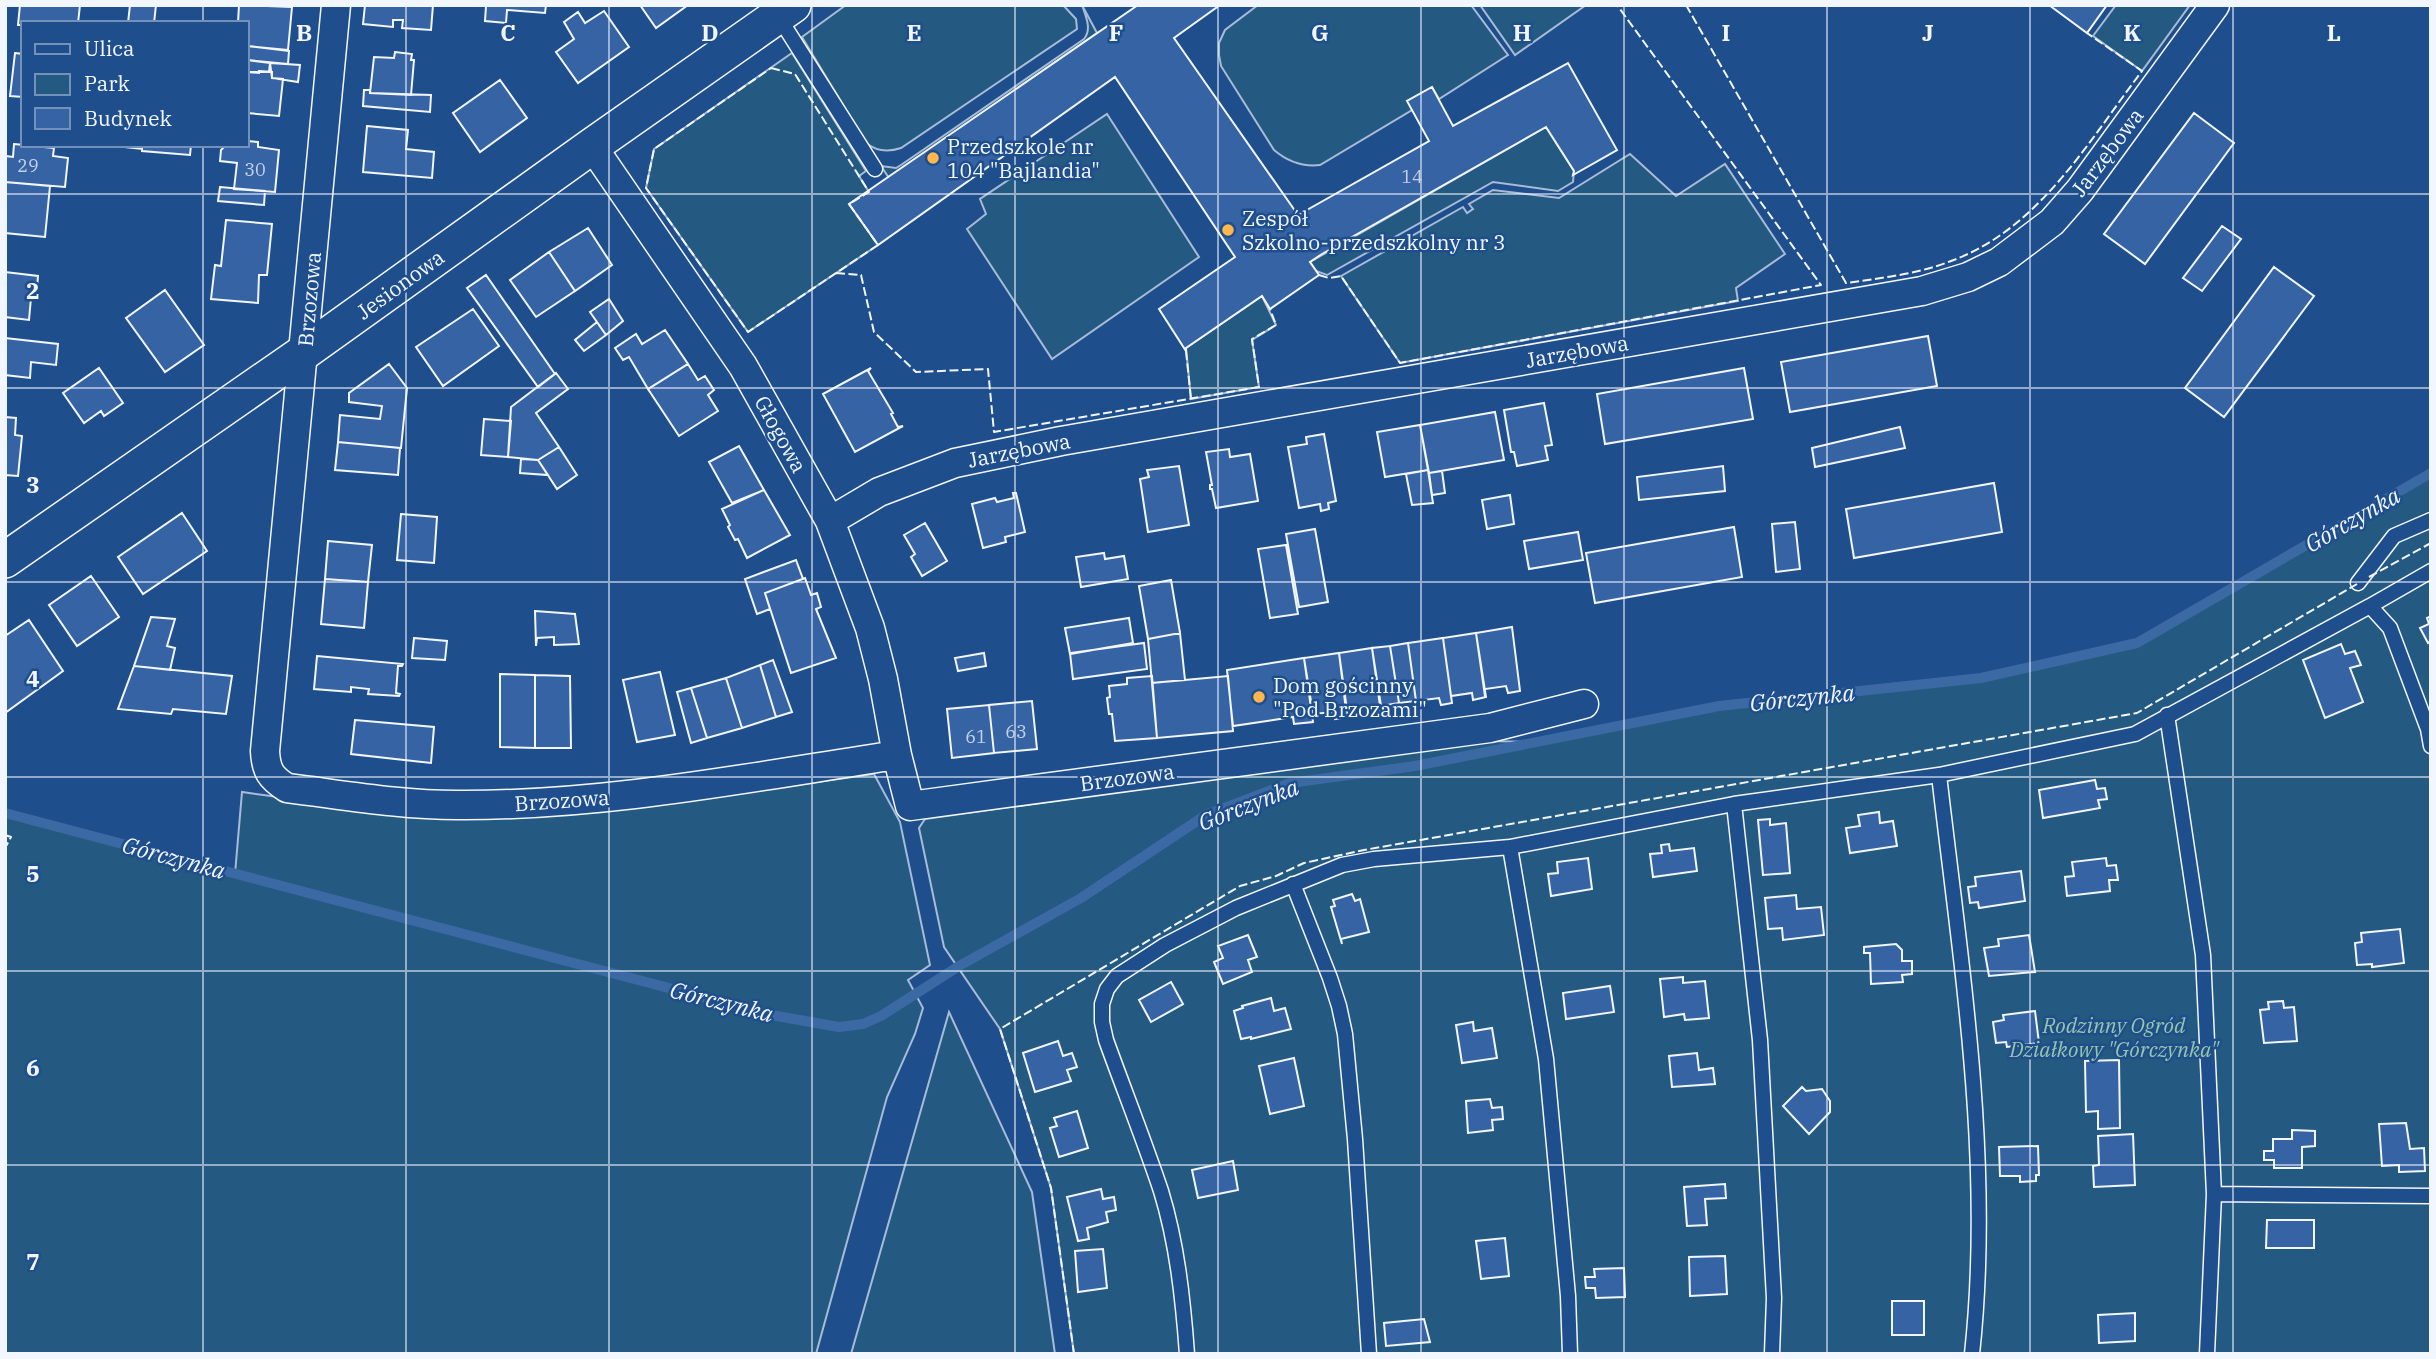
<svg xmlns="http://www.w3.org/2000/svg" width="2436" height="1359" viewBox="0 0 2436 1359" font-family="'IBM Plex Serif',serif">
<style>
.green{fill:#245a82;stroke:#a8bbd7;stroke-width:2}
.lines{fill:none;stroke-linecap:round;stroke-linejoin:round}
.stream{stroke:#3b69a3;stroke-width:10}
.building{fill:#3563a3;stroke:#f2f6ff;stroke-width:2}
.service-casing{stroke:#f2f6ff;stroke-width:17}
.minor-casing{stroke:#f2f6ff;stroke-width:31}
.tertiary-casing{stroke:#f2f6ff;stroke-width:38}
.service{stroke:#1f4e8c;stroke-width:14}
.minor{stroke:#1f4e8c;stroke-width:28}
.tertiary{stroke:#1f4e8c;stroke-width:35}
.fence{stroke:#f2f6ff;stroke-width:2;stroke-dasharray:9 3.5;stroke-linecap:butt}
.grid{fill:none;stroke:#f2f6ff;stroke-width:2;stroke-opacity:0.55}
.poi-dot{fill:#ffb74d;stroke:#1f4e8c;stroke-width:2.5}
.labels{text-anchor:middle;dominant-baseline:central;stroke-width:5;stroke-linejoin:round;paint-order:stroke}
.number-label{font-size:18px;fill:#c3d1e8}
.poi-label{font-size:21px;fill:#f2f6ff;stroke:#1f4e8c;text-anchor:start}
.street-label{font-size:21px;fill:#f2f6ff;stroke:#1f4e8c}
.park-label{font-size:21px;font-style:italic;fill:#97c8a6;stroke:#1f4e8c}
.water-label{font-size:23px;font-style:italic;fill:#f2f6ff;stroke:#1f4e8c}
.grid-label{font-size:23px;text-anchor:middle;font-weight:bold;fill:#f2f6ff;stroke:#1f4e8c;stroke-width:5;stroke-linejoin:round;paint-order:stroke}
</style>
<rect width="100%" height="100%" fill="#1f4e8c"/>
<path class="green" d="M846,5H1063L1076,19L1077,29L901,148C889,152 876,151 866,143L802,37Z
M1082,5L1097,33L889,178L881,166L896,168L901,165L1084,39C1092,29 1086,17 1082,5Z
M1258,5H1471L1508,55L1439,99L1432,87L1408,101L1412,110L1320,165C1302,167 1288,162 1274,150L1221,66L1219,55V43L1225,30Z
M1480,5H1586L1515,55Z
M2116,5H2190L2142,71L2093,36Z
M792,53L866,171L859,176L869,192L878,245L748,332L646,188L654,149Z
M1107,114L1199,257L1052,359L967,229L986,214L980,199Z
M1546,127L1574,171L1573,182L1558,191L1493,182L1327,275L1316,271L1310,262Z
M1630,154L1676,196L1725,164L1785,254L1736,288L1738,301L1400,363L1341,276L1463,207L1467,213L1473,209L1469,204L1493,190L1559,198Z
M1262,296L1276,325L1252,340L1259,387L1191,399L1186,348Z
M2431,473V1354H1074L1051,1188L1000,1029L944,947L919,828L925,819L1485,741L1540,742L1719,706L1981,678L2137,643Z
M874,774L900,822L930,965L908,980L923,1008L915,1034L887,1097L816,1354H5V813L235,874L242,792L396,813L659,804Z
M949,1012L1032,1192L1055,1354H851Z"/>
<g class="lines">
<path class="stream" d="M5,813L771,1015L839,1027L863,1024L881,1016L959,966L1081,898L1206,815L1290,783L1415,766L1719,706L1981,678L2137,643L2431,473"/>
</g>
<path class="building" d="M20,5H80L78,23H23V25H18Z
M130,5H156L154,23H128Z
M239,5L292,7L288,50L247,46V23H238Z
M365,5H433L431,30L402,28L403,20H393V27L363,24Z
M492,5H546L545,13L507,10L506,23L485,21L486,6Z
M640,5H688L656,28Z
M1138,5H1220L1174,38L1298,215L1429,141L1407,101L1432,87L1453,126L1568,63L1617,150L1573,175L1574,171L1546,127L1322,254L1310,262L1319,275L1270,309L1262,296L1186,348V351L1159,309L1235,257L1115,77L878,245L849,204Z
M2049,5H2107L2087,33Z
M604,11L629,47L578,83L556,52L574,39L564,22L578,12L585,23Z
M247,46L289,51L288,64L247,60Z
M395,52L412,54L411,60H414L411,95L370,93L374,57L394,58Z
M15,53L23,54V97L10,96Z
M247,60L270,63L269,72H247Z
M270,63L300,65L298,82L272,78Z
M259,71L272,72V78L283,79L279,116L247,113V72L259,73Z
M500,80L527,118L480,152L453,113Z
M364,90H370V93L431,95L430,112L363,106Z
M2194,113L2234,143L2145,264L2104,234Z
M367,126L408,130L406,149L434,152L432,178L363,172Z
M247,141L258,142V147L279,150L275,192L234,189L237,163L220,161L221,150L226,145H247Z
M14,144L54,148L53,156L68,158L65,187L5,182V156L13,157Z
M106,145H142V149Z
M142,145H191L190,155L142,151Z
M5,182L50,186L45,237L5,233Z
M220,187L265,191L264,205L218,201Z
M226,220L272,224L267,275H259L258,303L211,299L215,265L221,266Z
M2222,226L2241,239L2202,291L2183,278Z
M588,228L612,265L575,291L549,252Z
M549,252L575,291L536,317L510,280Z
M2274,267L2314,296L2224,417L2185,388Z
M5,272L38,276L36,299L31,298L29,320L5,317Z
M486,275L555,374L538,387L467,288Z
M165,290L204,345L165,372L126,318Z
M609,299L623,321L606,335L590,312Z
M473,309L499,346L443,386L416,347Z
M597,322L606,335L584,351L575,340Z
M665,330L688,364L648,389L629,357L623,360L615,348L636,334L642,344Z
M1928,336L1937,386L1790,412L1781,362Z
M5,338L58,344L56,365L31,362L30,378L5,375Z
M389,364L407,388L401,448L338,442L340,415L380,419L382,406L349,402V393Z
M688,364L698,380L705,376L714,390L708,395L718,411L679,436L648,389Z
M99,368L123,403L104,416L101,411L84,423L63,393Z
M871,368L868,371L893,413L891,414L898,427L903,426L855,452L823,394Z
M1744,368L1753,419L1605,444L1597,394Z
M556,373L568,389L536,413L559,447L538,460L508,457L511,407Z
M1544,403L1552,445L1545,446L1548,460L1517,466L1514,452H1511L1504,410Z
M1495,412L1504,460L1429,473L1420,425Z
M5,417L16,418L15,435L22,436L18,476L5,475Z
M484,419L511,421L508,457L481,455Z
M1420,425L1428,470L1385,477L1377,432Z
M1900,427L1905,448L1815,467L1812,448Z
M1324,434L1336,501L1328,503L1329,509L1321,511L1320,504L1299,508L1288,447L1307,444L1306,437Z
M338,442L400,448L398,475L335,470Z
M739,446L764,490L732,503L709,462Z
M559,447L577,475L557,489L538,460Z
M1229,449L1230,457L1250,454L1258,501L1216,508L1212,489H1210V485H1212L1206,452Z
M521,459L538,460L548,475L520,473Z
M1179,466L1189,525L1148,532L1140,479L1149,477L1147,470Z
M1723,466L1725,491L1639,500L1637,477Z
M1428,470L1433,503L1412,505L1406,474Z
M1442,471L1445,493L1432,495L1429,473Z
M1994,483L2002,532L1854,558L1846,509Z
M764,490L790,535L747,558L738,539L735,540L728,527L730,525L722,509Z
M1013,493H1016L1025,532L1005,537L1006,542L983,548L972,504L995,498L997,502L1014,498Z
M1510,495L1514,524L1487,529L1482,500Z
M182,513L207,551L143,594L118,557Z
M401,514L437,517L434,563L397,560Z
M1795,522L1800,569L1776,572L1772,524Z
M925,523L947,561L922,576L911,557L915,554L904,535Z
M1734,527L1742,577L1595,603L1586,553Z
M1315,529L1328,602L1299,607L1286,534Z
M1578,532L1583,560L1529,569L1524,541Z
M328,541L372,545L368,582L325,579Z
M1286,545L1298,614L1270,618L1258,549Z
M1104,553L1105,559L1124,556L1128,579L1081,587L1076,557Z
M796,560L803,579L765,593L770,609L757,614L745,579Z
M91,576L119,617L77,646L49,605Z
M805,578L811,595L817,593L821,607L816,609L836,658L791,673L765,593Z
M325,579L368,582L364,628L321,624Z
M1171,580L1180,633L1148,639L1139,586Z
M535,611L575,614L579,644L554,645V637L537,638L536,646Z
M2431,616V641L2428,643L2420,628L2429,624L2427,618Z
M151,617L175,619L167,646L175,648L170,670L134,666Z
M1129,618L1133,643L1070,654L1065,628Z
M29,620L63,671L5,713V636Z
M1512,627L1520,691L1508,693L1506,686L1485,689V696L1476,633Z
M1180,633L1185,680L1152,683L1148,639Z
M1476,633L1486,697L1473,700L1472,693L1451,696L1443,638Z
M414,638L447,641L445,660L412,658Z
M1443,638L1452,703L1441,705L1439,698L1416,701L1408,643Z
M1144,643L1147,669L1073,679L1070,653Z
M1408,643L1416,701L1399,703L1390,646Z
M2341,644L2345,654L2355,651L2361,665L2350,668L2363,702L2325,718L2303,660Z
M1390,646L1399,703L1381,706L1372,648Z
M1372,648L1381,713L1369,714L1368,707L1346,710L1339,653Z
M984,653L986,666L958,671L955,658Z
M1339,653L1348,717L1335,719L1334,712L1313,714L1304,658Z
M317,656L403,664L402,666H398L396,693L400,694L399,696L368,694L369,689L351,687V692L314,689Z
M1304,658L1313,722L1294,724L1293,717L1233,726L1227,670Z
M773,660L792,712L776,717L760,665Z
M760,665L776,717L742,728L726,678Z
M134,666L232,676L226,714L173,709L171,714L118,709Z
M660,672L675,735L637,742L623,680Z
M500,674L535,675V748L500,747Z
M535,675L570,676L571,748H535Z
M1152,676L1157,738L1115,741L1112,714H1109L1107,698L1110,697L1109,686L1127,684V678Z
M1228,676L1233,731L1157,738L1152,683Z
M726,678L742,728L707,738L691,688Z
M691,688L707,738L691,743L677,692Z
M1032,701L1037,749L994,753L989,705Z
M989,705L994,753L952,758L947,709Z
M355,720L434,727L431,763L351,754Z
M2095,780L2097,789L2105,788L2107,799L2098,800L2100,808L2043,818L2039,790Z
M1879,812L1880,823L1893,821L1897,846L1850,853L1846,828L1860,826L1858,815Z
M1770,819V825L1786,823L1790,873L1763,875L1758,820Z
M1669,844L1670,851L1694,848L1697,871L1653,877L1650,854L1662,853L1661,845Z
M1588,858L1592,889L1551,896L1548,874L1558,873L1557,862Z
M2106,858L2107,866L2116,865L2118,880H2109L2110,891L2067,896L2065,877L2074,876L2072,862Z
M2021,871L2025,901L1979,908L1978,902L1970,903L1968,887L1976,886L1975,877Z
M1352,894L1355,901L1360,899L1369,932L1341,939L1342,944L1331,907L1335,906L1333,900Z
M1796,895L1797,909L1821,907L1824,935L1783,940L1782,928L1768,929L1765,898Z
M2400,929L2404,963L2372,967V964L2357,965L2355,943L2362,942L2361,933Z
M1248,935L1257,957L1248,960L1252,972L1223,984L1214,962L1223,958L1218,946Z
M2029,935L2035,972L1989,976L1984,948L1999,946L1998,939Z
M1896,944L1902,950V961H1912V974L1902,975L1903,982L1871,984L1870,953H1864V947Z
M1683,977V983L1705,981L1709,1018L1685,1020L1684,1014L1664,1017L1660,979Z
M1171,982L1183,1004L1151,1022L1139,1000Z
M1610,986L1614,1012L1566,1019L1563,993Z
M1271,998L1274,1011L1285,1008L1291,1029L1251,1039V1037L1241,1039L1234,1011L1243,1008L1242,1006Z
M2283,1001L2284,1008L2294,1007L2297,1041L2264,1043L2260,1010L2269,1009L2268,1002Z
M2035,1011L2039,1043L2007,1047L2006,1042L1996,1043L1993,1022L2004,1020L2003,1015Z
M1473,1022L1474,1031L1492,1028L1497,1058L1462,1063L1456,1025Z
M1058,1041L1063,1056L1072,1053L1077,1067L1067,1070L1071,1081L1035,1092L1023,1053Z
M1697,1053L1699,1070L1713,1068L1715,1084L1672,1087L1669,1056Z
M1294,1058L1304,1106L1270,1114L1259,1066Z
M2119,1060L2120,1128L2098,1129V1111L2086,1112L2085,1061Z
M1802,1087L1806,1091L1822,1089L1830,1101V1112L1809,1134L1783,1106Z
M1490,1099L1492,1108L1502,1107L1503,1119L1492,1120L1493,1130L1468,1133L1466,1101Z
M1077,1111L1088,1148L1059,1157L1050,1128L1057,1126L1054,1118Z
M2406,1123L2410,1149L2424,1148L2425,1171L2399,1172V1165L2382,1166L2379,1124Z
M2292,1130L2315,1131V1146L2302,1147V1168H2274V1160H2264V1151H2273V1139H2292Z
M2133,1134L2135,1185L2094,1187L2093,1166L2099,1165L2098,1136Z
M2038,1146L2039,1175H2036V1181L2020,1182V1176H2000L1999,1147Z
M1233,1161L1238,1190L1198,1198L1192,1170Z
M1725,1184L1726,1198L1705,1199L1707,1225L1687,1226L1684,1187Z
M1101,1189L1103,1199L1114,1197L1116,1210L1106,1212L1108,1222L1087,1228L1089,1239L1078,1241L1067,1197Z
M2267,1220H2314V1248H2266Z
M1505,1238L1509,1276L1481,1279L1476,1241Z
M1103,1249L1107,1288L1078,1292L1075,1251Z
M1725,1256L1727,1294L1690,1296L1689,1257Z
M1624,1268L1625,1297L1596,1298L1595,1288H1586L1585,1277H1595L1594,1269Z
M1892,1301H1924V1335H1892Z
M2135,1313V1341L2099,1343L2098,1315Z
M1424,1319L1430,1342L1386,1346L1384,1323Z"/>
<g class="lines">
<g class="service-casing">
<path id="service" d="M778,16L875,169
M2358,583L2394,536L2431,520
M2370,606L2431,571
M2167,715L2203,955L2214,1194
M1939,775C1961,966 1993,1161 1972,1354
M1734,804L1760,1040L1774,1298L1772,1354
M1510,847L1546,1059L1568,1296L1570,1354
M1293,884L1330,978L1339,1006L1345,1034L1355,1139L1369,1354
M1187,1354C1183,1299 1177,1243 1161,1191C1144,1140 1124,1090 1106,1040L1102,1022V1004L1107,989L1117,976L1165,945L1236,908L1342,865L1374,859L1510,847L1734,804L1939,775L2135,734L2370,606L2390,628L2428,729L2431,746
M2207,1354L2214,1194L2431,1196"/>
</g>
<g class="minor-casing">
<path id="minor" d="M336,5L265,751C266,771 271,778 287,788C344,795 400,805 457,805C605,806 751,777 897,755
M592,146L743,366L830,521L870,628L883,679L897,755L910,806L1490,728L1584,704
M830,521L879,492L955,463L1061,441L1922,291L1968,277L1999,262L2052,222L2080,190L2215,5"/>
</g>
<g class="tertiary-casing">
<path id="tertiary" d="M5,560L303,353L592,146L793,5"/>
</g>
<use href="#service" class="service"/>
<use href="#minor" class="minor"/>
<use href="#tertiary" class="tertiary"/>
<path class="fence" d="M1686,5L1846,283C1881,278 1918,274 1951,261C2039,229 2088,142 2142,71L2087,33
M771,68L795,74L869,192L849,204L878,245L748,332L646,188L654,149Z
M836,273L861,275L874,332L916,372L988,369L994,432L1259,387L1252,339L1276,325L1270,309
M1319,275L1329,278L1341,276L1400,363L1821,285L1617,5
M1186,351L1191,399
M2369,577L2431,543
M5,835L11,837L5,848
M1074,1354L1051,1188L1000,1029L1240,886L1276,876L1304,863L1364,850L2137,713L2357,584"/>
</g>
<path class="grid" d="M203,5V23M406,5V1354M609,5V1354M812,5V1354M1015,5V1354M1218,5V1354M1421,5V1354M1624,5V1354M1827,5V1354M2030,5V1354M2233,5V1354M203,145V1354M5,194H2431M5,388H2431M5,582H2431M5,777H2431M5,971H2431M5,1165H2431"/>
<g class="poi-dot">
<circle cx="933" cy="158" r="7"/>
<circle cx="1228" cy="230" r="7"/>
<circle cx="1259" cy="697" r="7"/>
</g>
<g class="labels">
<g class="number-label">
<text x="28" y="165">29</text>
<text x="255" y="169">30</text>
<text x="1412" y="176">14</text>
<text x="1016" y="731">63</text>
<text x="976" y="736">61</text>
</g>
<g class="poi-label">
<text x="947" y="146">Przedszkole nr<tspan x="947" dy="24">104 "Bajlandia"</tspan></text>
<text x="1242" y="218">Zespół<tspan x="1242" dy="24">Szkolno-przedszkolny nr 3</tspan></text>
<text x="1273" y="685">Dom gościnny<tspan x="1273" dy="24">"Pod Brzozami"</tspan></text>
</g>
<g class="street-label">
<text transform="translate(2107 152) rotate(-53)">Jarzębowa</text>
<text transform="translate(400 284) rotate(-36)">Jesionowa</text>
<text transform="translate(309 299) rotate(-85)">Brzozowa</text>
<text transform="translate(1577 351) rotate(-10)">Jarzębowa</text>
<text transform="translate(781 434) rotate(61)">Głogowa</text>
<text transform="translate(1019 450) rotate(-11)">Jarzębowa</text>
<text transform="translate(1127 777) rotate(-8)">Brzozowa</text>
<text transform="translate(562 800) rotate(-4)">Brzozowa</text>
</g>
<g class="park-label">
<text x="2114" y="1025">Rodzinny Ogród<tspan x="2114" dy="24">Działkowy "Górczynka"</tspan></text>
</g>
<g class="water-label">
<text transform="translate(2352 519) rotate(-30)">Górczynka</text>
<text transform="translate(1802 697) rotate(-6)">Górczynka</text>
<text transform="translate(1248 804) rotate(-21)">Górczynka</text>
<text transform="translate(174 857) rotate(15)">Górczynka</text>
<text transform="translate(722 1001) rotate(14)">Górczynka</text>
</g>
</g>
<g class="grid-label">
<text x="304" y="41">B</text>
<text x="508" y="41">C</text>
<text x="710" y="41">D</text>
<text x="914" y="41">E</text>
<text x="1116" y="41">F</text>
<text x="1320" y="41">G</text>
<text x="1522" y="41">H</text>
<text x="1726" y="41">I</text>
<text x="1928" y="41">J</text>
<text x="2132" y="41">K</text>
<text x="2334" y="41">L</text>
<text x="33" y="299">2</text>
<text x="33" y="493">3</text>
<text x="33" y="687">4</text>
<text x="33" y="882">5</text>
<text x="33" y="1076">6</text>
<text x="33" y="1270">7</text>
</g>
<rect width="2436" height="1359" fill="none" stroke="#f2f6ff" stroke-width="14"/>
<rect x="21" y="21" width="228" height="126" fill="#1f4e8c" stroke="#7391ba" stroke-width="2"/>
<rect x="35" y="44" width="35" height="10" fill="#1f4e8c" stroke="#7391ba" stroke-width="2"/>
<text x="84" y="56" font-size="21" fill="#f2f6ff">Ulica</text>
<rect x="35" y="74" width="35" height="21" fill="#245a82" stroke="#7391ba" stroke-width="2"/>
<text x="84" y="91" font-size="21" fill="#f2f6ff">Park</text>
<rect x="35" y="108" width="35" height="21" fill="#3563a3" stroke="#7391ba" stroke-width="2"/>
<text x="84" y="126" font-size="21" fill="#f2f6ff">Budynek</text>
</svg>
